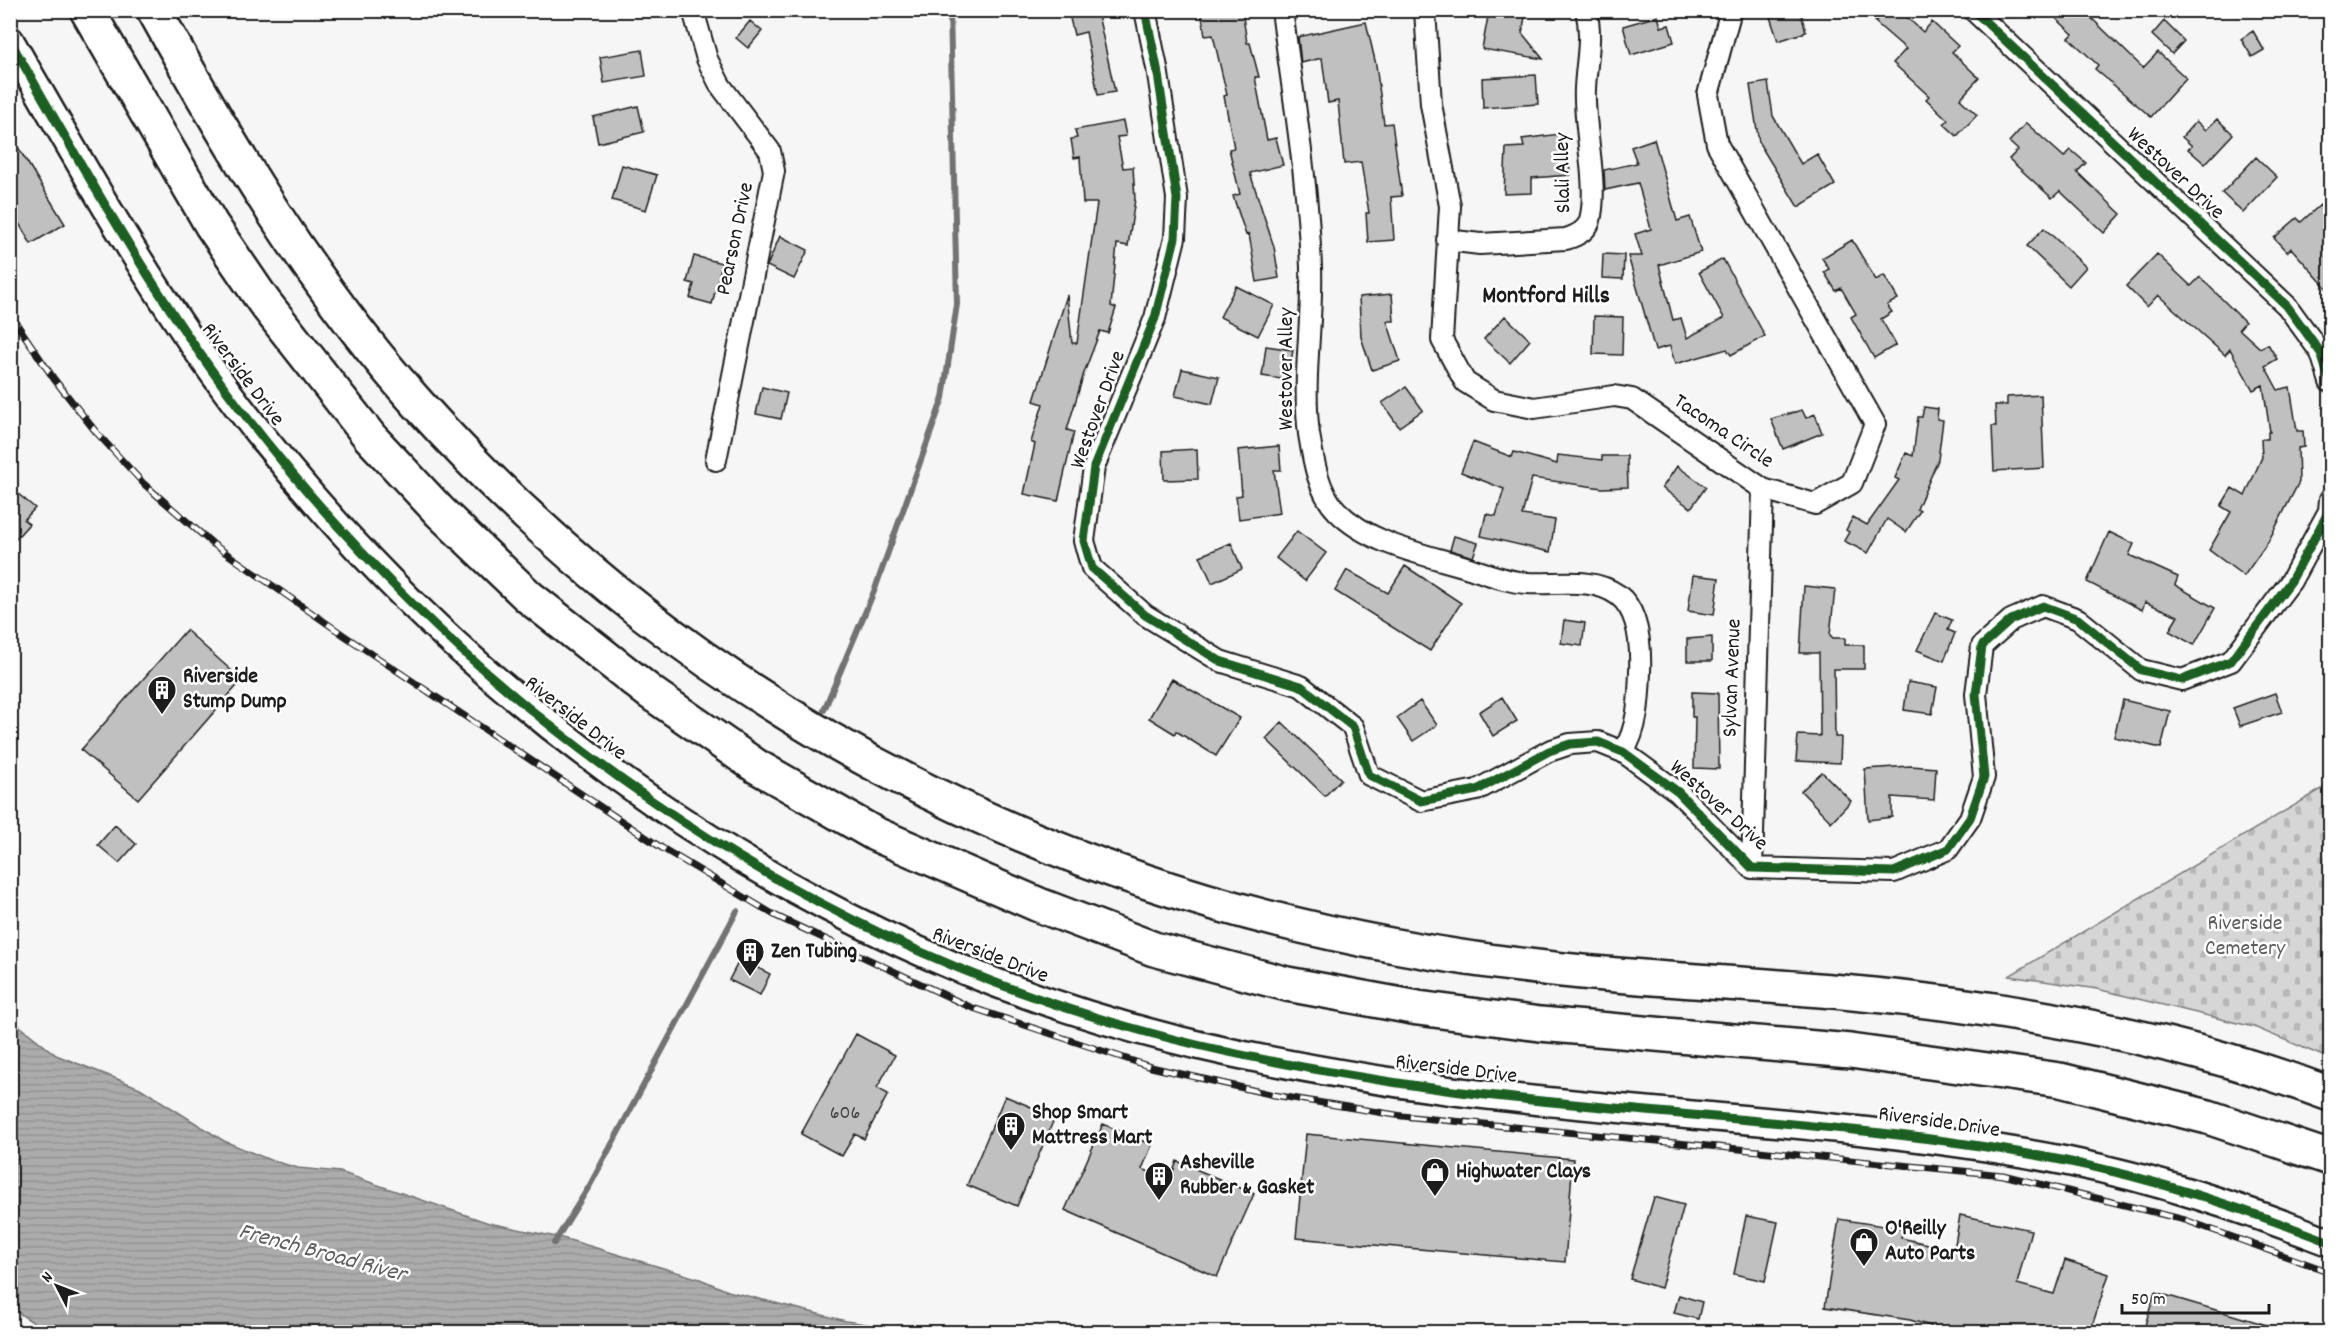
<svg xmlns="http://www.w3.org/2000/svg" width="2341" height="1343" viewBox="0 0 2341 1343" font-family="Dekko,sans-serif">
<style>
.cemetery{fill:url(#cemetery-stones);stroke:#797979;stroke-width:1.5}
.water{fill:url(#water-rules);stroke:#727272;stroke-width:1.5}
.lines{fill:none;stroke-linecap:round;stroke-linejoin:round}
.stream{stroke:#727272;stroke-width:6}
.building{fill:#c0c0c0;stroke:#1c1c1c;stroke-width:1.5}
.minor-casing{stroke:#1c1c1c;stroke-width:24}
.secondary-casing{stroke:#1c1c1c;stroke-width:32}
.motorway-casing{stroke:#1c1c1c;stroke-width:38}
.minor{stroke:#fff;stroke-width:20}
.secondary{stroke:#fff;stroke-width:27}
.motorway{stroke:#fff;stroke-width:33}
.rail-casing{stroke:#1c1c1c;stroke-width:7}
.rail{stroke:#fff;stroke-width:4.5;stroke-dasharray:14;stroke-linecap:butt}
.cycleway-casing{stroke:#fff;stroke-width:13}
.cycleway{stroke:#1b5e20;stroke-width:9}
.labels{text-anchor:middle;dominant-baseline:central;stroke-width:5;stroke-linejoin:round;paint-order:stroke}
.number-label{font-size:20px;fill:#454545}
.street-label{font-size:22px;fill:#1c1c1c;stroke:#fff}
.poi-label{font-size:22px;font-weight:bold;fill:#1c1c1c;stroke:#fff;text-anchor:start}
.park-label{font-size:22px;fill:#5d5d5d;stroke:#fff}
.neighbourhood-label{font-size:24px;font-weight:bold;fill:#1c1c1c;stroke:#fff}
.water-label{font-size:24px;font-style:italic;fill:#5d5d5d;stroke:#fff}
</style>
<defs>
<pattern id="cemetery-stones" width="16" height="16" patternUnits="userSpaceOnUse" patternTransform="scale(1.5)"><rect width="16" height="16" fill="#d6d6d6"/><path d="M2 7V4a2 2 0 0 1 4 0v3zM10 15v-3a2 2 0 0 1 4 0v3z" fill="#b7b7b7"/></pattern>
<pattern id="water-rules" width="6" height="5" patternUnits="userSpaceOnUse" patternTransform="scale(1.5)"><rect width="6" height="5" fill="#acacac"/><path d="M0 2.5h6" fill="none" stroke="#939393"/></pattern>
</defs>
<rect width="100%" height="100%" fill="#f6f6f6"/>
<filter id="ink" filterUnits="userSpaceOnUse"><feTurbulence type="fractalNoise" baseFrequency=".0167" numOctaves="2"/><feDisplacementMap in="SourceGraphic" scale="12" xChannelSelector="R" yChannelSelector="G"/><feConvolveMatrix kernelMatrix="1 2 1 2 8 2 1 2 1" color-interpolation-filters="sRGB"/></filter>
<g filter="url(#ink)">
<path class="cemetery" d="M2330,784V1059L2254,1027L2097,989L2009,976Z"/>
<path class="water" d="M11,1019L56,1055L140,1088L224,1141L270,1160L298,1168L340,1172L489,1223L566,1239L700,1279L728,1291L846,1321L919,1332H48L11,1308Z"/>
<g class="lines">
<path class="stream" d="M824,710L875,589L943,398L957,304L950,10
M554,1243L590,1185L737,911"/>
</g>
<path class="building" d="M1068,10H1097L1115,92L1098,95L1086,32L1074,35Z
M1201,10H1242L1247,43H1250L1259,77H1255L1267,140L1276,138L1283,165L1250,173L1274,247L1279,278L1257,282L1249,234L1246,235L1233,196L1240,194L1229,149L1234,148L1224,96L1227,95L1213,35L1205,36Z
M1791,10H1800L1806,32L1778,41L1770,17Z
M1885,10H1899L1923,32L1932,22L1958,46L1952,52L1979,78L1960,99L1977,115L1957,136L1944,124L1948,120L1926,99L1929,96L1893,63L1906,49L1875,22Z
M2047,10H2083L2143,68L2158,52L2186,78L2151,117L2095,69L2098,65L2069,38L2073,34Z
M1489,11L1525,17L1522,33L1543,59L1482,49Z
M1658,16L1661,27L1669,25L1674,42L1631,55L1623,26Z
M750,21L762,31L748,48L736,38Z
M2164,21L2184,41L2172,54L2152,35Z
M1366,22L1376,65L1384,124L1392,123L1402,196L1391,197L1394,240L1368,242L1366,213H1369L1361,162L1344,164L1338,101L1328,103L1322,58L1301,63L1298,37Z
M2253,31L2264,50L2252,57L2241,39Z
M642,50L646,76L604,83L600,57Z
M1536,75L1538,104L1483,108L1482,78Z
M1768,82L1773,116L1801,164L1817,154L1835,185L1798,207L1759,143L1750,85Z
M638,106L644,132L598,143L593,117Z
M2217,119L2233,134L2205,164L2188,149L2192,146L2182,137L2196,121L2206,130Z
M1123,121L1126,136L1117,137L1123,168L1133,167L1135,199L1128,246L1117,244L1111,306L1116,308L1108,333L1100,331L1084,373L1067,430L1074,432L1058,501L1024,494L1035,444L1031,442L1043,404L1034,401L1067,295L1072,343H1077L1097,203H1083L1080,157L1074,158L1071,139L1077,138L1075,130Z
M2026,123L2064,157L2071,150L2086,163L2077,172L2121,214L2104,233L2060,191L2052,198L2009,159L2018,150L2009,142Z
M10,134L65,224L31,244L10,208Z
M1560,134L1562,159H1569L1570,175L1532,178V193L1504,194L1506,148L1524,147L1522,139Z
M1654,139L1677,221L1690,217L1701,252L1659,265L1673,320L1681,318L1687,338L1724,318L1699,272L1723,259L1765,336L1731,355L1727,349L1675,364L1670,346L1655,350L1628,256H1642L1635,234L1651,229L1638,183L1605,190L1604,170L1637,163L1631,147Z
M2256,157L2277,177L2243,213L2222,193Z
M622,165L657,175L646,210L612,200Z
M2320,205L2331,217V293L2291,248L2287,252L2274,238L2297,218L2301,222Z
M2044,228L2086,267L2069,286L2027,246Z
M780,236L808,250L794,279L767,266Z
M1852,240L1876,280L1884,275L1898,299L1887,305L1892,312L1881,319L1896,345L1874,358L1851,317L1856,314L1841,288L1836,291L1824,272L1829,269L1822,258Z
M1603,254L1624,255L1623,279L1602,278Z
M2157,254L2191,286L2200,277L2245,322L2239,329L2260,348L2268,344L2277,359L2265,366L2278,390L2290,387L2297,431H2303L2304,447L2298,448L2299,482L2268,542L2244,576L2209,550L2231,512L2221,506L2232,488L2245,496L2262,457L2261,439H2268V432H2270L2263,385L2253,390L2230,349L2225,355L2158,295L2147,307L2126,286Z
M694,256L722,263L712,304L690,298L694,284L687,282Z
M1236,286L1274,305L1258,336L1220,317Z
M1392,294L1394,321H1387L1400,361L1372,370L1361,337L1359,297Z
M1505,316L1530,340L1510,363L1484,339Z
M1594,316L1623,317L1622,355L1593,354Z
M1266,346L1293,350L1288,380L1262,376Z
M1182,369L1219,377L1212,404L1175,396Z
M762,387L787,393L781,419L756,414Z
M1406,387L1423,410L1399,427L1382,403Z
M2041,395L2044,468L1994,471L1992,426H1996L1995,405H2007V397Z
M1924,407L1938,409L1937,419L1943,420L1938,460L1917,509L1920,511L1906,532L1887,519L1868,553L1844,541L1849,532L1846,530L1853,517L1867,525L1899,480L1895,478L1906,453L1913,456L1918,417H1922Z
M1802,410L1806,418L1815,414L1822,433L1783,449L1771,419Z
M1473,442L1512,457L1514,452L1557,464L1558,455L1602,460V456H1627L1628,487L1602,488L1532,478L1522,515L1555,520L1550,552L1481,536L1486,514L1496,516L1504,489L1461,472Z
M1279,446L1281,470H1274L1280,513L1239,519L1236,496L1242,495L1238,450Z
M1197,449L1198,479L1164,480L1163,451Z
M1677,466L1706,487L1691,508L1662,488Z
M10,487L35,508L24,520L29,524L10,545Z
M1297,531L1326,553L1305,581L1276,558Z
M2109,532L2134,544L2129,555L2178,577L2175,585L2215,608L2194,645L2169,631L2178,616L2145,602L2142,610L2087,582Z
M1454,536L1478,543L1473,557L1450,550Z
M1231,543L1242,569L1212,583L1200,556Z
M1405,566L1461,603L1430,651L1335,591L1347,570L1388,593Z
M1693,575L1719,578L1714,615L1688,611Z
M1804,586L1835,589L1830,635L1833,638H1845V645H1864V669H1834L1835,737H1841L1840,763L1796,761L1798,735L1820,736L1819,653H1800Z
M1935,613L1952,620L1948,630L1955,633L1944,661L1917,650Z
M1564,620L1585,623L1582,646L1561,643Z
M186,630L242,680L138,799L81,750Z
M1712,637V661H1687V639Z
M1172,679L1240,718L1216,756L1176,731L1175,734L1149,718Z
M1908,682L1937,687L1932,714L1904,710Z
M1692,692L1718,693L1719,769L1694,768L1695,717H1692Z
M2275,693L2282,712L2240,726L2233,708Z
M1502,697L1517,721L1493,736L1479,712Z
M2123,700L2170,711L2161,748L2114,737Z
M1420,701L1437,725L1413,741L1397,718Z
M1282,722L1341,779L1325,796L1266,739Z
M1911,766L1936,768L1934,800L1892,797V817L1868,820L1865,769Z
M1822,772L1851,801L1831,822L1801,791Z
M115,825L136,844L119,863L98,845Z
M740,959L770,974L760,995L729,980Z
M856,1034L895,1055L877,1088L888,1094L864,1139L855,1134L842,1156L801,1134Z
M1005,1096L1055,1117L1017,1206L967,1185Z
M1103,1124L1152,1145L1142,1169L1170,1180L1177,1161L1254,1194L1217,1277L1065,1210Z
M1306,1134L1573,1159L1565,1262L1296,1238Z
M1654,1197L1684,1205L1661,1288L1630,1279Z
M1960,1215L2031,1230L2017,1284L2054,1294L2065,1260L2109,1274L2090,1332H1929L1931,1326L1910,1320L1825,1307L1839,1219L1903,1229L1901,1238L1954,1250Z
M1746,1216L1778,1222L1765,1281L1734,1274Z
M2155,1292L2277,1328L2276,1332H2143Z
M1679,1295L1702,1302L1698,1319L1674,1313Z"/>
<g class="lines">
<g class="minor-casing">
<path id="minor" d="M693,10L707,59L720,85L770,151L774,171L716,460
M1145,10L1157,68L1177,198L1175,238L1155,318L1094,467L1084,541L1092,568L1145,615L1220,661L1301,686L1353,727L1369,775L1421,801L1477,790L1549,751L1570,744L1598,742L1623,752L1678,792L1752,868L1894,872L1948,849L1970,818L1984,777L1976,694L1982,646L2011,620L2043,606L2078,619L2141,670L2182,680L2231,661L2291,581L2329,511L2330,499
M1282,10C1293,96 1308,181 1311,268C1313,323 1302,379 1309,434C1313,459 1318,492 1337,511C1369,544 1423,554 1466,567C1485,573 1507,582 1527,583C1556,585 1592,576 1618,595C1639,611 1641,647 1640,672C1639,699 1638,729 1623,752
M1425,10L1431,104L1450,206L1442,340L1465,382L1494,400L1534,408L1614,396L1632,399L1763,489L1815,504L1852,483L1875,424L1717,144L1708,95L1731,10
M1973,10L2287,306L2321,353L2330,382
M1447,240L1480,244L1566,239C1576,236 1587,231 1590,220C1599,186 1583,126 1585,89C1586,62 1593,38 1586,10
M1752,868L1763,489"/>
</g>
<g class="secondary-casing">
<path id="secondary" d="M10,41C82,166 151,291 238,406C470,710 800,945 1173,1039C1263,1062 1354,1077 1446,1090C1650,1117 1864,1121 2066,1161C2157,1179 2244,1209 2330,1242"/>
</g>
<g class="motorway-casing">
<path id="motorway" d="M87,10L211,224L264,302L370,437L440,512L529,597L651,693L756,766L875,834L1039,905L1154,949L1287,984L1418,1008L1540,1024L1850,1051L2060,1080L2208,1117L2330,1158
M154,10C231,149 312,286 419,405C716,734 1106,920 1545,968C1647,980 1751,983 1853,993C2016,1008 2177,1037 2330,1094"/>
</g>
<use href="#minor" class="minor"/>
<use href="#secondary" class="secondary"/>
<use href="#motorway" class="motorway"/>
<g class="rail-casing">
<path id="rail" d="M10,314L54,379L96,432L144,484L213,544L345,636L662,848L776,916L970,1007L1151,1067L1274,1095L1402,1116L2003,1175L2185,1220L2330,1272"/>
</g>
<use href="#rail" class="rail"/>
<g class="cycleway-casing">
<path id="cycleway" d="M1145,10L1157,68L1177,198L1175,238L1155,318L1094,467L1084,541L1092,568L1145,615L1220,661L1301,686L1353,727L1369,775L1421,801L1477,790L1549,751L1570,744L1598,742L1623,752L1678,792L1752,868L1894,872L1948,849L1970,818L1984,777L1976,694L1982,646L2011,620L2043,606L2078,619L2141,670L2182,680L2231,661L2291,581L2329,511L2330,499
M1973,10L2287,306L2321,353L2330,382
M10,41C82,166 151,291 238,406C470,710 800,945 1173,1039C1263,1062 1354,1077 1446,1090C1650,1117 1864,1121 2066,1161C2157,1179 2244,1209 2330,1242"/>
</g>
<use href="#cycleway" class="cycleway"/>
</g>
</g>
<defs>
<g id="building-pin" transform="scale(1.5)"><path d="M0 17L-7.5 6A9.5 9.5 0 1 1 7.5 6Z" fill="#1c1c1c" stroke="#fff"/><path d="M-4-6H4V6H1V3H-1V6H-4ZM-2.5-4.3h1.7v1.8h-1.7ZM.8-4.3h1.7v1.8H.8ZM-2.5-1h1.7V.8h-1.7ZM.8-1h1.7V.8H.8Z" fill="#fff"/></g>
<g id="shop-pin" transform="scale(1.5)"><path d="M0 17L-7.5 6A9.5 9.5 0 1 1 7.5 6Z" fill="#1c1c1c" stroke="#fff"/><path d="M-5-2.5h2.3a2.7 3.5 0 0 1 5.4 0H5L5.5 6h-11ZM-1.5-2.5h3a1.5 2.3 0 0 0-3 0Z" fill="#fff"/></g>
</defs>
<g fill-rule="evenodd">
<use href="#building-pin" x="162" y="690"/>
<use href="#building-pin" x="750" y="952"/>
<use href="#building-pin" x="1011" y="1126"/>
<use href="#shop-pin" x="1435" y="1172"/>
<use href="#building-pin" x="1159" y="1176"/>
<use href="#shop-pin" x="1864" y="1242"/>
</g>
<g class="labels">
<g class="number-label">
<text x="845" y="1114">606</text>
</g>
<g class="street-label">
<text transform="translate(1564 173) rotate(-91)">Slali Alley</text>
<text transform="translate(2175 174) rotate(43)">Westover Drive</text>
<text transform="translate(736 239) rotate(-78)">Pearson Drive</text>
<text transform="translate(1287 369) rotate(-90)">Westover Alley</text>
<text transform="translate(242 375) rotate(53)">Riverside Drive</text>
<text transform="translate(1099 410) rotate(-70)">Westover Drive</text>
<text transform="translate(1723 432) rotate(34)">Tacoma Circle</text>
<text transform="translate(1733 678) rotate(-88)">Sylvan Avenue</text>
<text transform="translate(575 719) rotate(38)">Riverside Drive</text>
<text transform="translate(1718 806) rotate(42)">Westover Drive</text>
<text transform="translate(990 956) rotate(21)">Riverside Drive</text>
<text transform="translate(1456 1070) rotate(7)">Riverside Drive</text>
<text transform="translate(1939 1123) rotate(8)">Riverside Drive</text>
</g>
<g class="poi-label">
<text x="183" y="677">Riverside<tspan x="183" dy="25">Stump Dump</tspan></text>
<text x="771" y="952">Zen Tubing</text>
<text x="1032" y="1113">Shop Smart<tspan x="1032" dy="25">Mattress Mart</tspan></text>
<text x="1180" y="1163">Asheville<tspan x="1180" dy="25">Rubber &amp; Gasket</tspan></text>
<text x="1456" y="1172">Highwater Clays</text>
<text x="1885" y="1229">O'Reilly<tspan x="1885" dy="25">Auto Parts</tspan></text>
</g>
<g class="park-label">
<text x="2245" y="924">Riverside<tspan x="2245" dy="25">Cemetery</tspan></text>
</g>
<g class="neighbourhood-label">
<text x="1546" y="297">Montford Hills</text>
</g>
<g class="water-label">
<text transform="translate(322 1254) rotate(15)">French Broad River</text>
</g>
</g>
<rect width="2341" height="1343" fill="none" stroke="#fff" stroke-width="36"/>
<rect x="18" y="18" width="2305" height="1307" fill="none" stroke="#1c1c1c" stroke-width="2" filter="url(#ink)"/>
<g transform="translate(57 1286) rotate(312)" stroke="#ffffff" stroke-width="4.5" paint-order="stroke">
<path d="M0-4.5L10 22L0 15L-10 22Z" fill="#1c1c1c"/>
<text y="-9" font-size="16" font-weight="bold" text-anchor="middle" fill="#1c1c1c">N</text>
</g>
<path d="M2122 1304v9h147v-9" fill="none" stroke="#1c1c1c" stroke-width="3"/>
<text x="2131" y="1304" font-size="18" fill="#1c1c1c" stroke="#ffffff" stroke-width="4.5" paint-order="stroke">50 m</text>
</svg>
